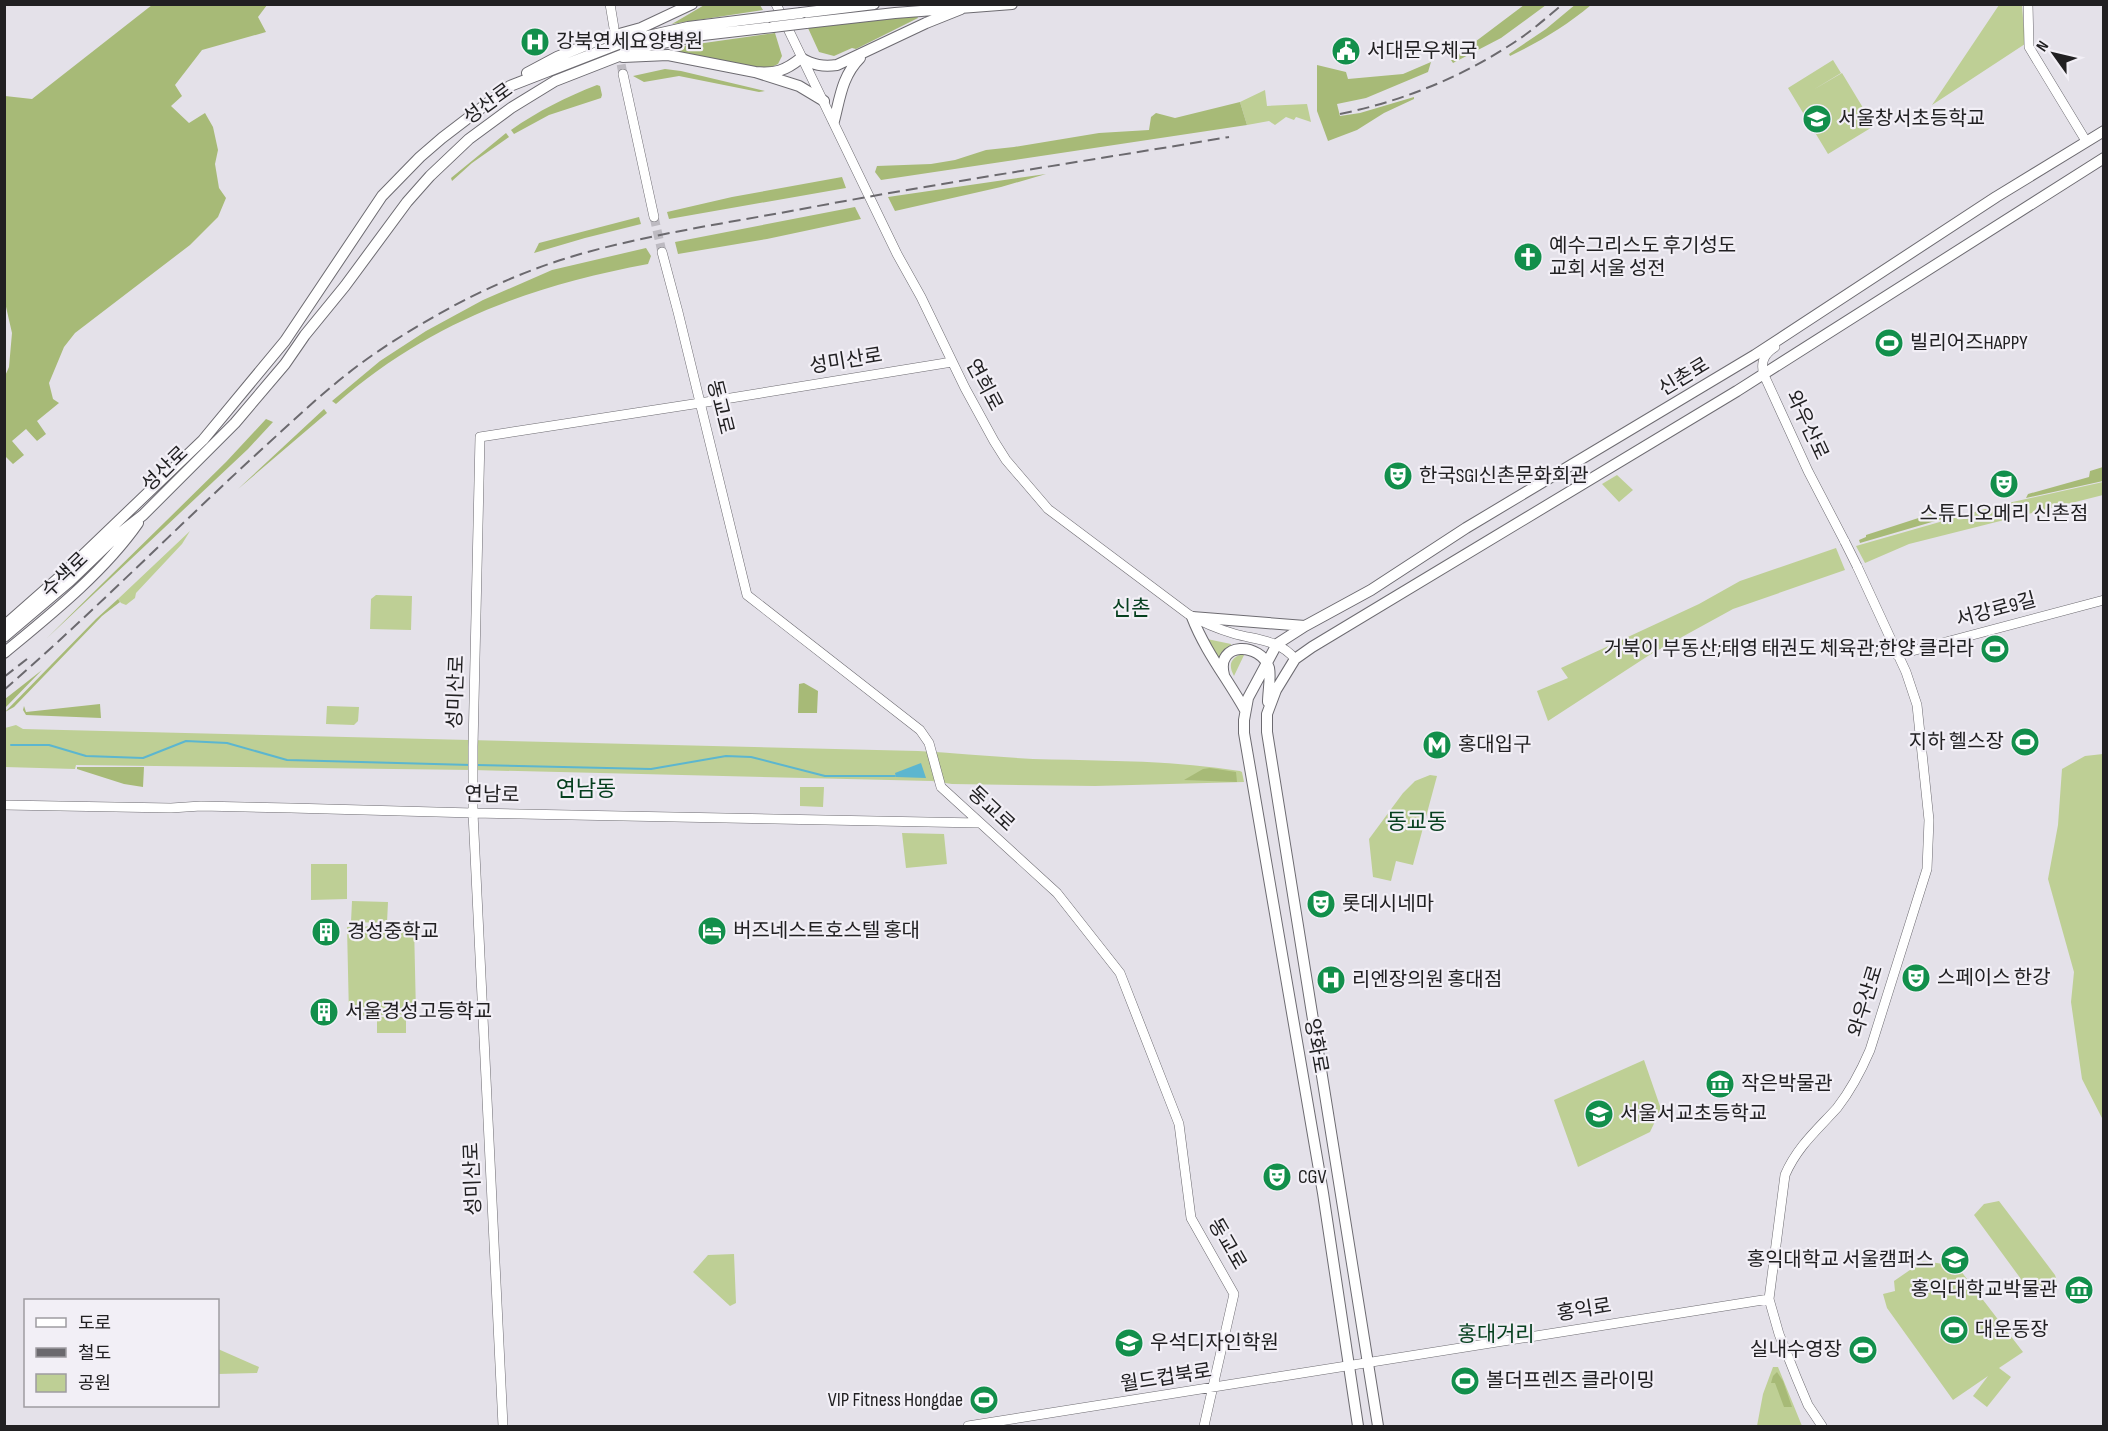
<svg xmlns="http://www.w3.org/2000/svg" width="2108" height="1431" viewBox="0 0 2108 1431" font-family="'Sofia Sans Condensed','Noto Sans KR',sans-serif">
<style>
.green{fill:#becf95}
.forest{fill:#a7ba77}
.water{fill:#5cb6cf}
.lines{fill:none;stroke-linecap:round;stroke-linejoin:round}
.stream{stroke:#5cb6cf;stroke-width:2}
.secondary-tunnel{stroke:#bdbac1;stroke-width:9;stroke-dasharray:9 4.5;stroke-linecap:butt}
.secondary-casing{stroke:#6d6b71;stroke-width:10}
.primary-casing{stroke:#6d6b71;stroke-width:12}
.secondary{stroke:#fff;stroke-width:9}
.primary{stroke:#fff;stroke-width:10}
.rail{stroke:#6b696e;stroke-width:2;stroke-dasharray:12 6;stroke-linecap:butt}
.secondary-bridge-casing{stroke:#6d6b71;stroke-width:10;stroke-linecap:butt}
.primary-bridge-casing{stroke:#6d6b71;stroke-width:12;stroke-linecap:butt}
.secondary-bridge{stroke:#fff;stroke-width:9}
.primary-bridge{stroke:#fff;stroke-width:10}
.labels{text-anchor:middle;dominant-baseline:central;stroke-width:4.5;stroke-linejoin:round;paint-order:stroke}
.poi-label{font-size:20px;fill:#212022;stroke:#f2eff6;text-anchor:start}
.street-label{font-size:20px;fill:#212022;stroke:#f2eff6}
.neighbourhood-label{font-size:21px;fill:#06401f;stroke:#f2eff6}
.quarter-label{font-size:22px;fill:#06401f;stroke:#f2eff6}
</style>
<rect width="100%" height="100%" fill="#e4e1e9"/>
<path class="green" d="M1999,5H2022L2025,44L1932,105Z
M1833,60L1841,73L1813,90L1842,73L1874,126L1828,154L1788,88Z
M1265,90L1267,106L1307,104L1311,122L1296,117L1294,120L1286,117L1275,125L1269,121L1247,125L1240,102Z
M1617,475L1633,490L1619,502L1602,484Z
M2103,482V495L1909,544L1865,563L1856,546L1999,505Z
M190,531L182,544L136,593L135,598L126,605L121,603L118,599Z
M1836,548L1845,570L1733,609L1651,654L1548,721L1537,691L1568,678L1561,668L1699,604L1740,581Z
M376,595L412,596L411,630L370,629L371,599Z
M1207,639L1231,644V645L1223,651L1218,659Z
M1245,653L1234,676C1227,663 1232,657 1245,653Z
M327,706L359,707L358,721L354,725L326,724Z
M16,725L23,729L918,751C957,753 995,757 1033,759C1103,761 1171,760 1240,771L1242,772L1244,782L1095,786L952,784L932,781L473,770L76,765L75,769L5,767V728Z
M2103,754H2104L2103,1120L2082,1079L2071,1002L2074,972L2048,879L2058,825L2062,769L2085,756Z
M1430,775L1437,776L1413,865L1396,861L1391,881L1373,877L1369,839L1403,793L1415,781Z
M800,787H824L823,807L800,806Z
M902,833L944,834L947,864L906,868Z
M311,864H347V899L311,900Z
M352,901L388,902L387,923L351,922Z
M414,925L416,1014L349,1016L347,927Z
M377,1017H406V1033H377Z
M1644,1060L1661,1109L1650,1132L1578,1167L1554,1100Z
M1999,1201L2055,1275L2057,1281C2047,1289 2041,1296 2029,1290L1974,1215L1984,1204Z
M734,1254L736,1303L730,1306L693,1272L708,1255Z
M1923,1261L1957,1266L2023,1352L1999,1368L2011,1377L1987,1407L1973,1396L1988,1376L1953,1400L1887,1308L1883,1294L1895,1291L1894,1281Z
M218,1349L259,1367L257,1373L218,1374Z
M1773,1367H1778L1802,1426H1757L1763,1394Z"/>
<path class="forest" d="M706,4L760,5L763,10L672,24Z
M1576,4L1591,5C1566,26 1539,42 1510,56L1509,54L1546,29Z
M152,5H267L258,17L266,32L202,50L175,85L182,96L171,106L189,123L205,113L213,127L218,150L215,164L219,188L226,198L218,217L190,245L75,333L64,347L49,383L53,399L59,403L37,421L46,434L37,441L26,429L12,441L24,455L13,464L4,455L5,376L9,367L12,333L4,298L5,96L32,99Z
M1524,5H1546L1501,38L1453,63L1451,60Z
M917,16L918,18L856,49L852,48L834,56L819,52L808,28Z
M775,33L782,56L778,64L765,70L669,50V48Z
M1431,62L1428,72L1366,98L1337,104L1340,116L1360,113L1414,97V99L1384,113L1357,130L1328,141L1317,111V65L1346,72L1348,79L1403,74Z
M665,69L681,71L765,91L759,92L679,76L644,82L633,76Z
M597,85L600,86L602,95L601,98L549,115L514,134L511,130C538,111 566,97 597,85Z
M1240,102L1247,125L881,180L875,172L877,166L931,164L955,160L986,150L1014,147L1099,133L1149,130L1151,117L1156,113L1175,118Z
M506,133L509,137L472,163L452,181L451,178Z
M1046,174L1001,187L895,211L888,197Z
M842,177L846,188L669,219L667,212L732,197Z
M855,207L861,219L767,239L678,254L675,242Z
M639,217L641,224L585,238L534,253L539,243Z
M646,248L651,256L648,264C530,286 428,323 336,404L332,401L380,361L426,331L483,300L552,270Z
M324,409L327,413L238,489Z
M266,419L273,422L248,449L46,639L226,462Z
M2103,467V481L2026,498L2028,494L2089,477L2090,471Z
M1953,509L1955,513L1949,517L1860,543L1859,540L1866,537V535L1937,512L1939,514Z
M118,599L120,602L102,616L14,707L5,712L96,619Z
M42,670L5,708V699Z
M804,683L818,691L817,713H798L799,684Z
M100,704L101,718L26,715L23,710L24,706L26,712Z
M77,767H144L143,787L124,784L77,769Z
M1210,768L1236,772L1237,782L1184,780L1203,769Z
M1777,1372L1783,1381L1792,1407H1784L1775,1383H1771L1773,1376Z"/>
<path class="water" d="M921,763L926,778L896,777L895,773Z"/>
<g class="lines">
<path class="stream" d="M11,745H49L86,756L143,758L186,741L227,743L287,760L471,765
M477,765L651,769L726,756L751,757L825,776H895"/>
<path class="secondary-tunnel" d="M616,38L623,74
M654,217L662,252"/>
<g class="secondary-casing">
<path id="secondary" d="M610,4L614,28
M776,4L897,254L921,297L965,388L994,441L1006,460L1048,509L1188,614C1203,623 1218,629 1235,634C1257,640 1280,640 1295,659
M2028,4L2029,47L2086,141
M623,74L654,217
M662,252L678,312L747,595L920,730L929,743L941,787L1057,893L1120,973L1179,1124L1191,1218L1234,1294L1204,1426
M1775,347C1764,354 1760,362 1764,375L1808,471L1845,542
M1897,655L2104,600
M4,805L171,808L201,806L291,808L473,813L979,823
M503,1426L473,813V747L480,437L700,403L952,362
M968,1426L1769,1299
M1822,1426L1808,1405L1797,1379L1779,1334L1769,1299L1785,1175C1797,1147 1817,1130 1837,1108C1851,1090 1861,1071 1870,1050L1927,869L1929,820L1917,705L1906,672L1857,566"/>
</g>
<g class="primary-casing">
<path id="primary" d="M801,13L874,4
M806,23L895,13L1012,4
M623,57L668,55L755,72L799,86L824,101
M755,72C775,74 785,71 801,58C813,65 823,67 837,65L926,23L961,9
M527,73L557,57L601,39L641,28L692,4
M834,121C840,98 842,76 860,58
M4,626L63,574L203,440L285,341L382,196L420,157L442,138L510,86L626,41L688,27L768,17
M4,637L70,581L120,533L143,515L235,423L285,364L305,335L345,286L407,202L430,176L469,139L511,108L555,81L642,47L703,35L773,27
M4,653C50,615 104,572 138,523
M1224,675C1215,641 1261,642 1269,668C1271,678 1268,692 1268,702
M1245,710C1227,678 1205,651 1192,617L1305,626
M1358,1426L1323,1193L1244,733V720L1248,698L1277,644L1305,626L1371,590L1466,528L1755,355L1996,197L2104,131
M1378,1426L1267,732V714L1276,690L1295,659L1312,647L1737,391L2104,158"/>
</g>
<use href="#secondary" class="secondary"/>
<use href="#primary" class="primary"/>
<path class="rail" d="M1340,114C1399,102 1457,79 1507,47C1527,35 1545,19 1563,4
M4,677L27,659
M4,690C89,616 167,537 249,461C291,423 330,384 377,352C438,311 505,276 577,255C650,234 727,223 802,209C944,182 1087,161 1229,137"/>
<g class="secondary-bridge-casing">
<path id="secondary-bridge" d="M1845,542L1857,566"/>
</g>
<g class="primary-bridge-casing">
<path id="primary-bridge" d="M768,17L801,13
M773,27L806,23"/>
</g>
<use href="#secondary-bridge" class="secondary-bridge"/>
<use href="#primary-bridge" class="primary-bridge"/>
</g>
<defs>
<g id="hospital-disc" transform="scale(1.5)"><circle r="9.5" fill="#128f4b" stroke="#f2eff6"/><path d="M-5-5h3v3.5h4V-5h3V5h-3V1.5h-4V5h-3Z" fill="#fff"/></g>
<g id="civic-disc" transform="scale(1.5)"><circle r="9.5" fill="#128f4b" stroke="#f2eff6"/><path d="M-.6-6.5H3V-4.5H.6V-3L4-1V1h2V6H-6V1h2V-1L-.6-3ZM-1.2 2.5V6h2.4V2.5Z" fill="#fff"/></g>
<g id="school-disc" transform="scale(1.5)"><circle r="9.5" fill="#128f4b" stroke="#f2eff6"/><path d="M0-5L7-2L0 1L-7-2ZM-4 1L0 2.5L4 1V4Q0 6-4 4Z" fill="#fff"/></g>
<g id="church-disc" transform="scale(1.5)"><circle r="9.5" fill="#128f4b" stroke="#f2eff6"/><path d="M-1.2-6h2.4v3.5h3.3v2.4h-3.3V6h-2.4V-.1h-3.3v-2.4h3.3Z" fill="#fff"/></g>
<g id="stadium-disc" transform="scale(1.5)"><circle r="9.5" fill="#128f4b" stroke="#f2eff6"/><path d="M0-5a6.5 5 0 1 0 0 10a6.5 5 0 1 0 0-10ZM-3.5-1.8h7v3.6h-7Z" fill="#fff"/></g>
<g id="theatre-disc" transform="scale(1.5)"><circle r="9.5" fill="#128f4b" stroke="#f2eff6"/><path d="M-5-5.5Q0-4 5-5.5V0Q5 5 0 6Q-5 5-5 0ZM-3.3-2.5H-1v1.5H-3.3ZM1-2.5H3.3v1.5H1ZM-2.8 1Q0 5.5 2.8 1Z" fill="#fff"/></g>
<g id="metro-disc" transform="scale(1.5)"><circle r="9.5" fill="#128f4b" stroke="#f2eff6"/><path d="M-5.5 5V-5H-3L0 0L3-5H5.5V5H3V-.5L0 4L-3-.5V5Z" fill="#fff"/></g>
<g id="hotel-disc" transform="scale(1.5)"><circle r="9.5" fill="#128f4b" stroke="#f2eff6"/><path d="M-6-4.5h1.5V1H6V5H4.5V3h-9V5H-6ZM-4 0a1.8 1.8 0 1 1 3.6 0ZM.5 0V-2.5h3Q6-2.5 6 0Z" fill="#fff"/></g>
<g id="building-disc" transform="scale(1.5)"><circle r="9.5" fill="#128f4b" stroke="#f2eff6"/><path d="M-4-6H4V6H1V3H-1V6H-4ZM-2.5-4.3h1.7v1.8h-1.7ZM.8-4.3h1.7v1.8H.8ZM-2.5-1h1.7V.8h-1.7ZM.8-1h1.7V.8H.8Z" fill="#fff"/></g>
<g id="museum-disc" transform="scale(1.5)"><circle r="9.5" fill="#128f4b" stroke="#f2eff6"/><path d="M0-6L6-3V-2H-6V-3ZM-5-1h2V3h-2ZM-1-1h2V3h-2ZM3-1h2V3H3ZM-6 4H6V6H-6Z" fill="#fff"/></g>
<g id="university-disc" transform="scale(1.5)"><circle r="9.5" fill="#128f4b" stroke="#f2eff6"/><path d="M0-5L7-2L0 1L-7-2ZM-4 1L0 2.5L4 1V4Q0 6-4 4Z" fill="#fff"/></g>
</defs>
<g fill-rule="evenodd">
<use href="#hospital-disc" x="535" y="42"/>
<use href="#civic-disc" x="1346" y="51"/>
<use href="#school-disc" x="1817" y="119"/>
<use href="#church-disc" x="1528" y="257"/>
<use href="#stadium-disc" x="1889" y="343"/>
<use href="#theatre-disc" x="1398" y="476"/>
<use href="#theatre-disc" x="2004" y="484"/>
<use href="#stadium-disc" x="1995" y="649"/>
<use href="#stadium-disc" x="2025" y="742"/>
<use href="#metro-disc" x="1437" y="745"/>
<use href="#theatre-disc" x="1321" y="904"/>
<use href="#hotel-disc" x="712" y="931"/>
<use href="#building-disc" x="326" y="932"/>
<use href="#theatre-disc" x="1916" y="978"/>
<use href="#hospital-disc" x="1331" y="980"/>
<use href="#building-disc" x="324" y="1012"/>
<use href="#museum-disc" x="1720" y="1084"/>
<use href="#school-disc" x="1599" y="1114"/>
<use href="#theatre-disc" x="1277" y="1177"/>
<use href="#university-disc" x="1955" y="1260"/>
<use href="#museum-disc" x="2079" y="1290"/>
<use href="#stadium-disc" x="1954" y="1330"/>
<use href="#university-disc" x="1129" y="1343"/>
<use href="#stadium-disc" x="1863" y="1350"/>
<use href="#stadium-disc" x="1465" y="1381"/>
<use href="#stadium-disc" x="984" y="1400"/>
</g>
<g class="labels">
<g class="poi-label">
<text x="556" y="42">강북연세요양병원</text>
<text x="1367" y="51">서대문우체국</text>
<text x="1838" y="119">서울창서초등학교</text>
<text x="1549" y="246">예수그리스도 후기성도<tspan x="1549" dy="23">교회 서울 성전</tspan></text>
<text x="1910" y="343">빌리어즈HAPPY</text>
<text x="1419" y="476">한국SGI신촌문화회관</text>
<text x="2004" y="514" text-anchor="middle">스튜디오메리 신촌점</text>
<text x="1974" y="649" text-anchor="end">거북이 부동산;태영 태권도 체육관;한양 클라라</text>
<text x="2004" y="742" text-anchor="end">지하 헬스장</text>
<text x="1458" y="745">홍대입구</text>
<text x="1342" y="904">롯데시네마</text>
<text x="733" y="931">버즈네스트호스텔 홍대</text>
<text x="347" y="932">경성중학교</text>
<text x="1937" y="978">스페이스 한강</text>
<text x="1352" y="980">리엔장의원 홍대점</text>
<text x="345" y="1012">서울경성고등학교</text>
<text x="1741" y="1084">작은박물관</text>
<text x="1620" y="1114">서울서교초등학교</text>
<text x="1298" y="1177">CGV</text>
<text x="1934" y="1260" text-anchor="end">홍익대학교 서울캠퍼스</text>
<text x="2058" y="1290" text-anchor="end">홍익대학교박물관</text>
<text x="1975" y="1330">대운동장</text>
<text x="1150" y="1343">우석디자인학원</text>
<text x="1842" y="1350" text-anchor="end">실내수영장</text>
<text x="1486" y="1381">볼더프렌즈 클라이밍</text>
<text x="963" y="1400" text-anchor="end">VIP Fitness Hongdae</text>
</g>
<g class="street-label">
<text transform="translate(488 104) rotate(-36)">성산로</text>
<text transform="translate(846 361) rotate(-9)">성미산로</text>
<text transform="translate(1684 377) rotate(-31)">신촌로</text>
<text transform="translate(984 385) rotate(62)">연희로</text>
<text transform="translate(720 407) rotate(76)">동교로</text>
<text transform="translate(1807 425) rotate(65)">와우산로</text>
<text transform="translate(165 469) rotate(-44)">성산로</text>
<text transform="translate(65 575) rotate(-44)">수색로</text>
<text transform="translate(1996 610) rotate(-15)">서강로9길</text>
<text transform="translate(456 692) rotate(-88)">성미산로</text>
<text transform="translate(492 795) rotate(1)">연남로</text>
<text transform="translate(991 809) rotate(43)">동교로</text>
<text transform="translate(1866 1001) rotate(-73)">와우산로</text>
<text transform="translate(1316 1046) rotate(80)">양화로</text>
<text transform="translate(473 1179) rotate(-92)">성미산로</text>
<text transform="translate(1227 1244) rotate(60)">동교로</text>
<text transform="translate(1584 1310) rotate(-9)">홍익로</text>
<text transform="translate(1166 1378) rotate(-9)">월드컵북로</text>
</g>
<g class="neighbourhood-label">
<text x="1131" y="608">신촌</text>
<text x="1496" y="1334">홍대거리</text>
</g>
<g class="quarter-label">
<text x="586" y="789">연남동</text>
<text x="1417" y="822">동교동</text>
</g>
</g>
<rect width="2108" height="1431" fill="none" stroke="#212022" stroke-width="12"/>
<rect x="24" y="1299" width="195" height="108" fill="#f2eff6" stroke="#9e9ca1" stroke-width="1.5"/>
<rect x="36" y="1318" width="30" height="9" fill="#ffffff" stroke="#9e9ca1" stroke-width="1.5"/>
<text x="78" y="1329" font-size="18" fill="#212022">도로</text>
<rect x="36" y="1348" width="30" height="9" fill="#6b696e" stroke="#9e9ca1" stroke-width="1.5"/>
<text x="78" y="1359" font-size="18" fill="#212022">철도</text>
<rect x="36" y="1374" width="30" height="18" fill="#becf95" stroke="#9e9ca1" stroke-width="1.5"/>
<text x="78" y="1389" font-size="18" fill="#212022">공원</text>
<g transform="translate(2054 54) rotate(304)" stroke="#f2eff6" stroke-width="4.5" paint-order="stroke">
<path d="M0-4.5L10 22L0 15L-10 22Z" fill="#212022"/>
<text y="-9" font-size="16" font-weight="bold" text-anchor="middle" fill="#212022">N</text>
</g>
</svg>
